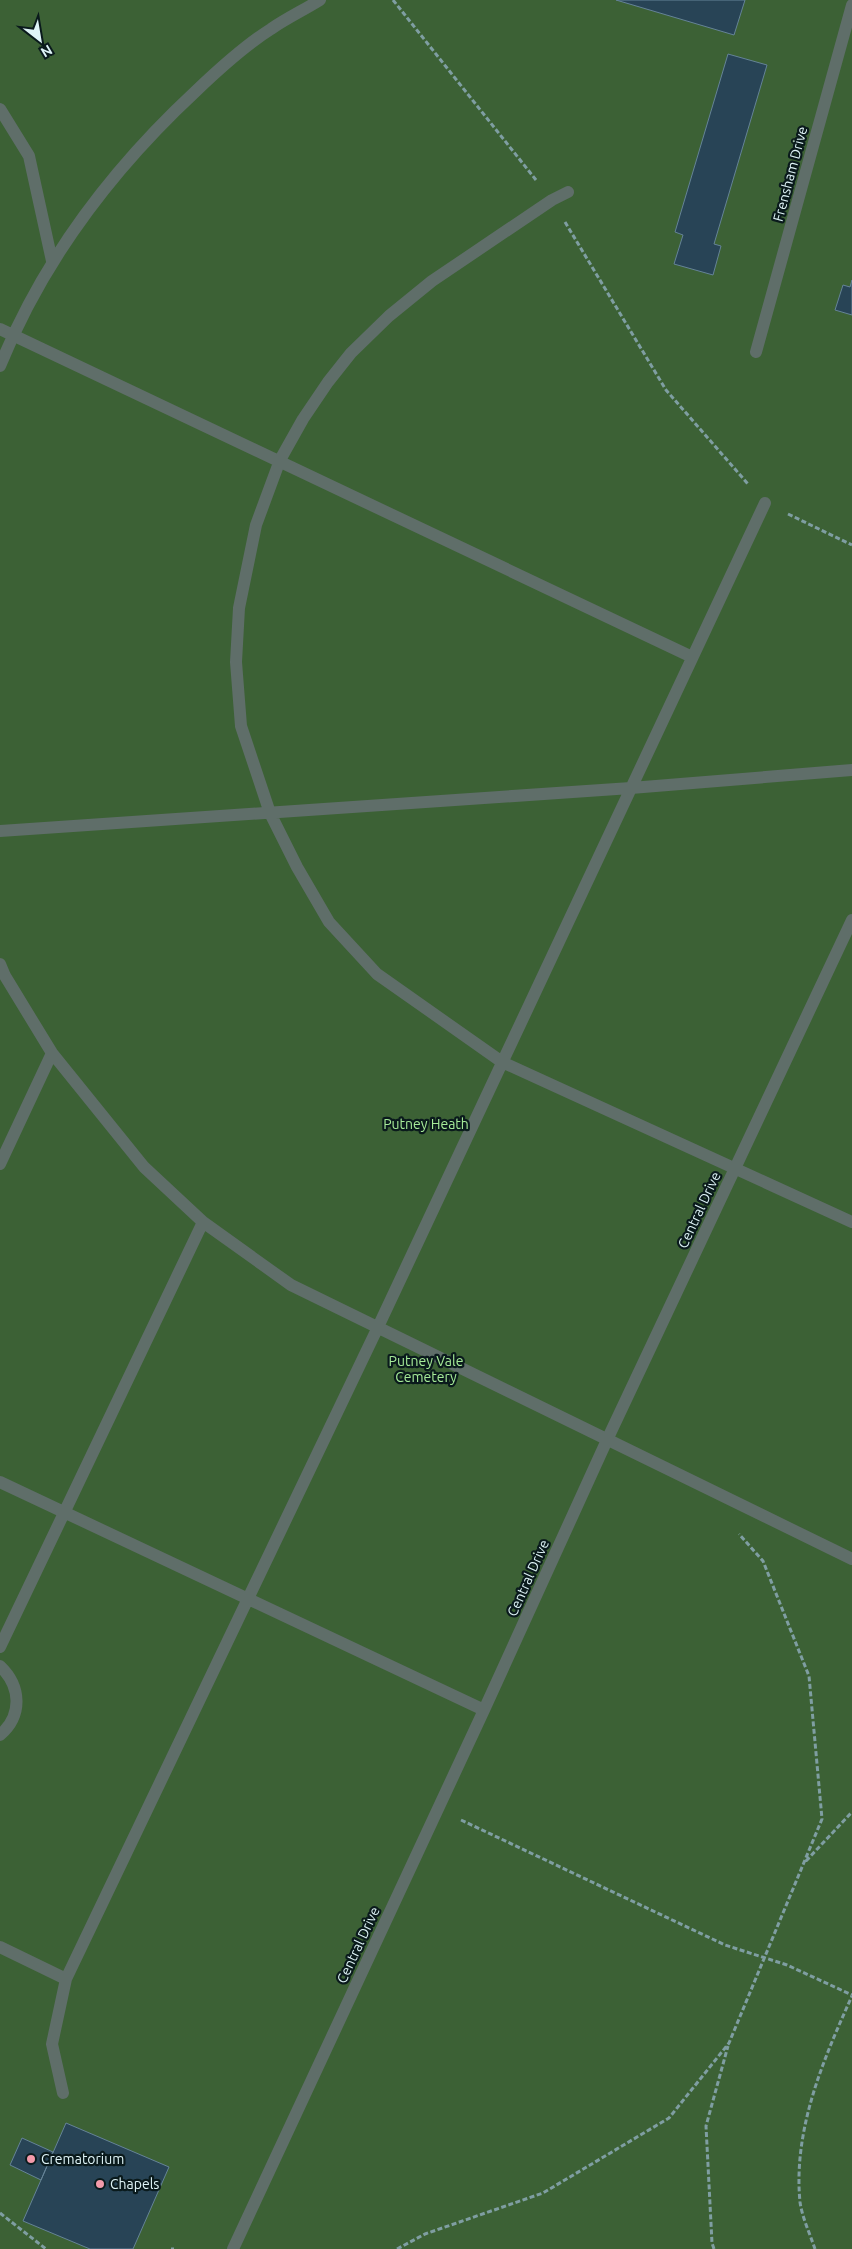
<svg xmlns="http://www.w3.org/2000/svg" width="852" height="2249" viewBox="0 0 852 2249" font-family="Ubuntu,sans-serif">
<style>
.green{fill:#3c6135}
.building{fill:#284456;stroke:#658397}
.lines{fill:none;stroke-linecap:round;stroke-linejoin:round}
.path{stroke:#7f9ea2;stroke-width:3;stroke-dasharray:5 2.5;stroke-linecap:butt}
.minor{stroke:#5f6e69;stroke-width:12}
.poi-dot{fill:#f39aaa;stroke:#0a1a1c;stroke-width:2}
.labels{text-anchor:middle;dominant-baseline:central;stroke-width:4.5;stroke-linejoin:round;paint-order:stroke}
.street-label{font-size:14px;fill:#dff4f7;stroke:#0a1a1c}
.park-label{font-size:14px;fill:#a6eb98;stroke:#0a1a1c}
.poi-label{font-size:14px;fill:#dff4f7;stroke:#0a1a1c;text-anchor:start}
</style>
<rect width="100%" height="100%" fill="#0b363a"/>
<path class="green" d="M0,0H852V2249H0Z"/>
<path class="building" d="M616,0H745L734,35Z
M728,54L767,65L714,244L721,246L713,275L674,264L683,235L675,232Z
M852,280V315L835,310L843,285L850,287Z
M66,2123L169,2167L133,2249H90L23,2221Z
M22,2138L53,2152L41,2180L10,2165Z"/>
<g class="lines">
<path class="path" d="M393,0L536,180
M565,222L666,390L748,484
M788,514L852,545
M461,1820L725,1945L787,1965L852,1995
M806,1861L852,1812
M0,2213L46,2249
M171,2249H174
M397,2249L425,2234L543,2193L669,2118L729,2043L822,1819L809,1676L763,1561L739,1534
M714,2249L712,2243L706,2126L728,2046
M815,2249C810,2234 802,2217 800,2202C793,2130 823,2060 852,1996"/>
<path class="minor" d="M0,109L29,156L52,261
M568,192L552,200L432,281L389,316L351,353L328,382L303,419L280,460L256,525L239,608L236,662L241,726L270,813L297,867L329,922L377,974L502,1062L852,1222
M0,329L692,657
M756,352L852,5
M0,366C43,260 112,169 196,91C219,69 244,46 271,29C287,18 304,10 320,0
M0,831L631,788L852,770
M0,964L5,976L52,1053L144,1167L203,1222L291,1285L852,1559
M0,1164L52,1053
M0,1482L484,1710
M0,1647L203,1222
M0,1666C21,1686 23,1715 0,1735
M0,1947L66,1979L378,1327L765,503
M63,2093L52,2044L66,1979
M233,2249L484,1710L607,1440L852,920"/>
</g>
<g class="poi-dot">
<circle cx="31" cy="2159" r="5"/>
<circle cx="100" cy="2184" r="5"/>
</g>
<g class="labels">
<g class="street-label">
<text transform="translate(790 174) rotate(-75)">Frensham Drive</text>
<text transform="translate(699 1210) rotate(-65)">Central Drive</text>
<text transform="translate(528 1578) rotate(-66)">Central Drive</text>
<text transform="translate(358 1945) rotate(-65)">Central Drive</text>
</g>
<g class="park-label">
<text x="426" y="1124">Putney Heath</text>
<text x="426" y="1361">Putney Vale<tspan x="426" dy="16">Cemetery</tspan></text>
</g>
<g class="poi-label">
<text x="41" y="2159">Crematorium</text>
<text x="110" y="2184">Chapels</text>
</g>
</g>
<g transform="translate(40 40) rotate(149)" stroke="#0a1a1c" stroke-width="4" paint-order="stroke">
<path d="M0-4L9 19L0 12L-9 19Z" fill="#dff4f7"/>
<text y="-8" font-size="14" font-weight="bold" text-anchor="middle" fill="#dff4f7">N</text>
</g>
</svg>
